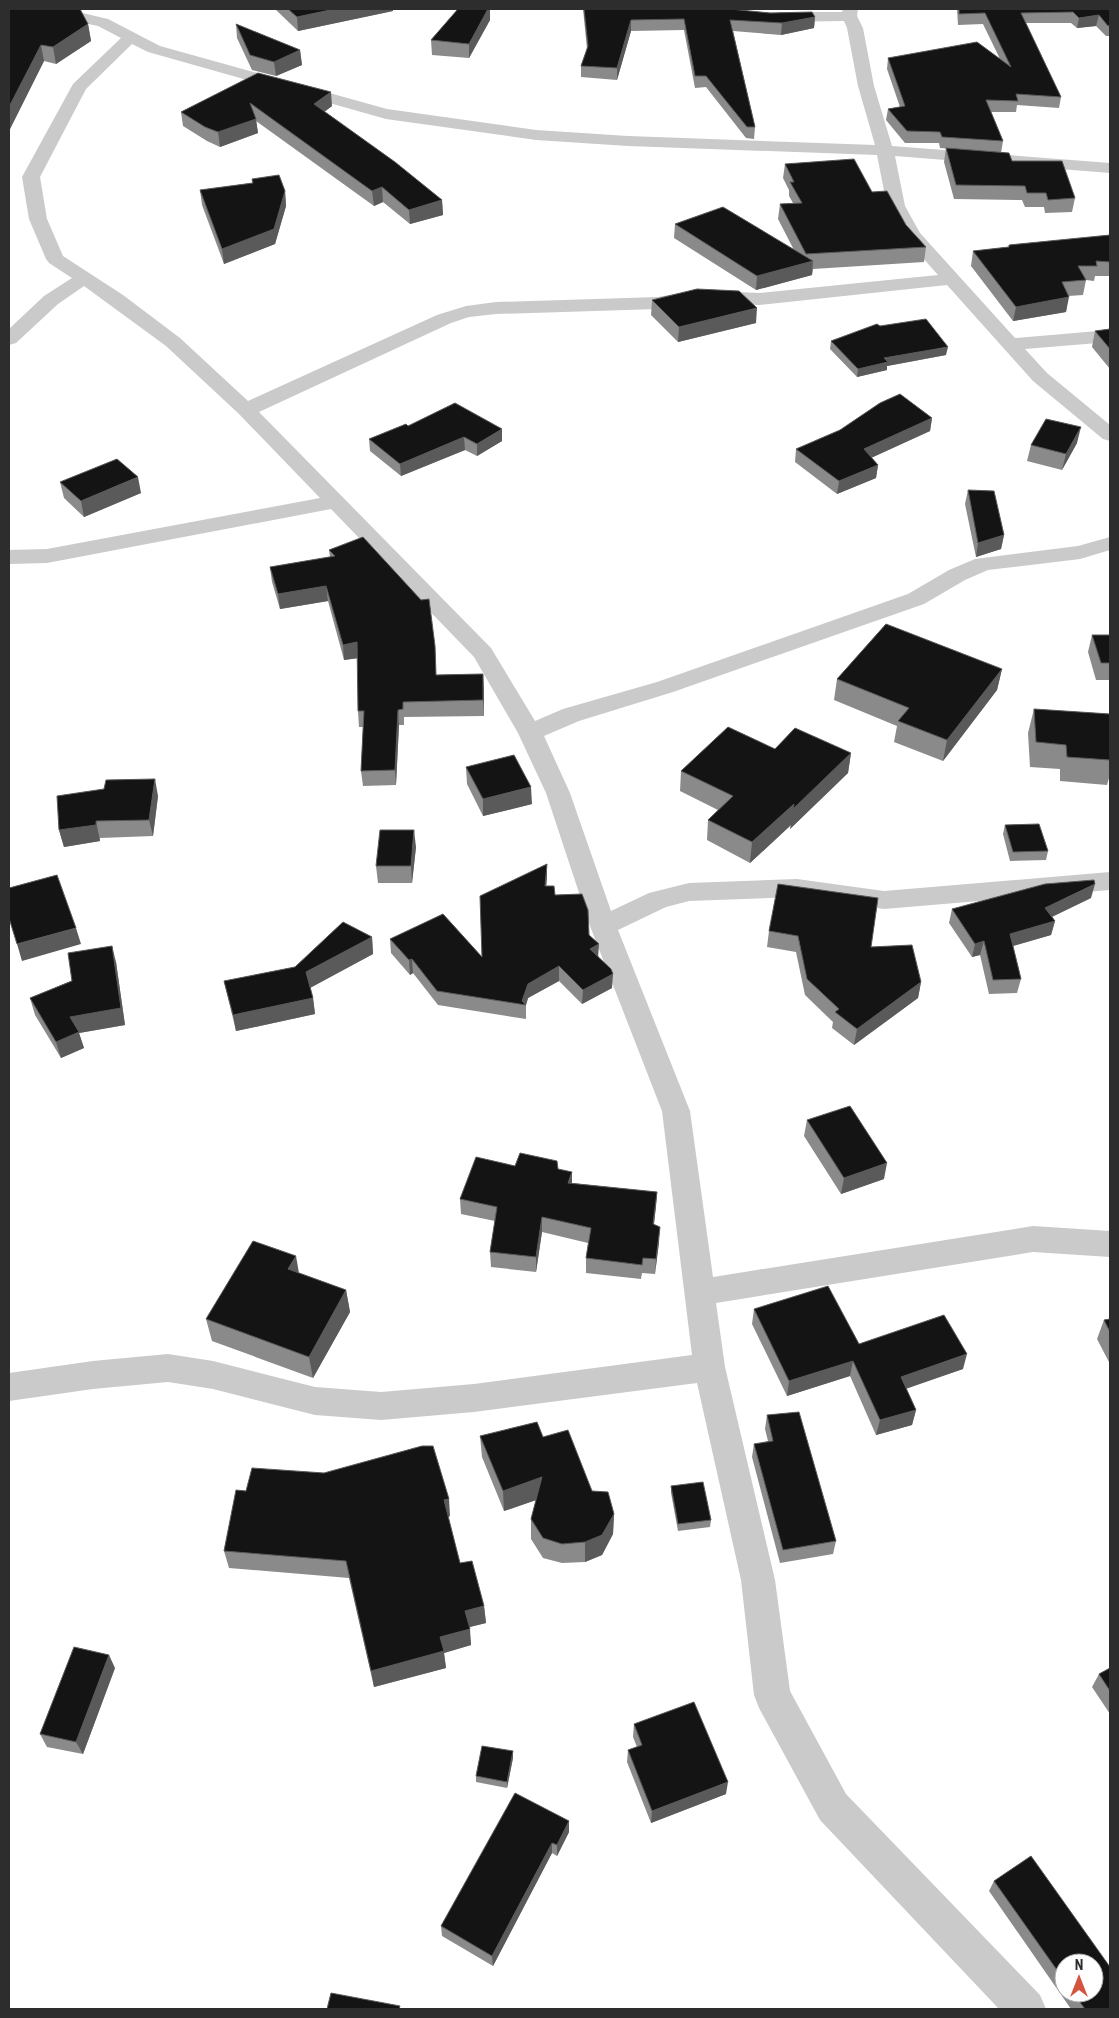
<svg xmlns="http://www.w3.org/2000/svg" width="1119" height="2018" viewBox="0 0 1119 2018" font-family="'Roboto Condensed',sans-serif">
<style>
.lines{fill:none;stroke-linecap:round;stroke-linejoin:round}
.minor{fill:#cacaca;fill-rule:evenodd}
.wall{fill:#8a8a8a;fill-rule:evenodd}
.shaded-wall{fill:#5a5a5a}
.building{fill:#141414;stroke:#5a5a5a}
</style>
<rect width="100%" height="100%" fill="#fff"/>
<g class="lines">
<path class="minor" d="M843,9H858L857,16L863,28L874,86L892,146L1110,163V173L895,156L905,206L920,233L1015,338L1110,330V342L1025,349L1047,373L1110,425V441L1103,439L1033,381L947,285L759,305L696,302L658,309L496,314L469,317L451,323L259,412L491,648L535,721L563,709L657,682L908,594L949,570L975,559L1078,546L1110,537V550L1080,559L988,570L965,580L924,604L673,692L579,721L544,736L570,793L611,911L649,893L689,883L797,879L884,891L1110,872V890L884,909L797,897L689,901L666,907L618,930L690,1111L713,1277L1033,1226L1110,1231V1257L1033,1252L716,1303L725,1367L775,1580L790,1691L846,1794L1040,1995L1046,2009H999L820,1820L759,1708L754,1695L741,1580L697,1383L474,1412L381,1420L315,1415L213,1389L168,1382L93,1389L9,1401V1373L93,1361L168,1354L213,1361L315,1387L381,1392L474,1384L692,1355L662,1111L590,926L546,793L518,733L474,657L331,509L47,563L9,564V550L47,549L320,498L239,414L166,346L84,286L58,304L16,343L9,345V329L44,296L72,278L49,263L46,259L29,219L22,177L73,84L121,38L98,26L74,21L9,18V10L74,11L108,19L160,46L387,109L536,130L628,136L875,145L858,86L847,28L844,21L779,22L774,20L771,17L774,14L779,12H842ZM132,44L148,52L386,119L536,140L628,146L877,155L887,206L906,239L938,275L759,293L696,290L658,297L496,302L466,306L437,315L248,401L180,338L123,295L63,256L47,219L40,177L86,89Z"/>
</g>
<path class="wall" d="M9,9L88,24L91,41L56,64L44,61L9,131Z
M275,9H393V11L298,31Z
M458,9H490V20L469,58L432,55L431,40Z
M583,9H730L815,17L814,28L781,35L733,31L755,127L754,139L746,138L706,87L695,88L684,30L631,31L617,80L581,77V66L587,49Z
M745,9H800V10Z
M957,9H1110V36H1106L1096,26L1077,28L1071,23H1026L1061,97L1059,108L1017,105L1016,112H991L1003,141L1001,153L940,148L939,143H905L886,120L888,109L900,107L887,69L888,58L1000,59L983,24L958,25Z
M236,24L300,50L302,65L276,76L252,70L237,38Z
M258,73L332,106L324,112L442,200L443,215L410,224L383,202L374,206L256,121L258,133L220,147L207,141L183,126L181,112Z
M946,148L1012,161L1075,198L1072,212L1045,213L1044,207H1025L1022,200L954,199L944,162Z
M785,164L872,192L906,225L926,247L924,262L813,269L812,275L756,290L674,238L675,224L794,250L778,219L780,204L793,203L789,196V190L783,178Z
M252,179L285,191L286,206L275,244L224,264L202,205L200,190L252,183Z
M1110,235V276H1095L1094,281L1086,280L1083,295L1068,296L1066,312L1013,321L971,266L973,251Z
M652,300L756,323L678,342L651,315Z
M880,326L946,355L887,366V370L857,377L830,349L831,341Z
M1110,329V369L1092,347L1095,331Z
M932,418L930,431L871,458L878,465L876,478L837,494L795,462L796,449Z
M408,426L502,429V441L477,456L465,450L401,476L370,451L369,439Z
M1077,443L1062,470L1027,461L1031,445Z
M60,482L141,493L84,517L64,498Z
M968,490L1004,535L1001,549L976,557L965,504Z
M329,550L435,646L436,675L483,674L484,716L404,717V725H399L396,785L363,786L361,771L363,727H359L358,711V658L344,660L328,601L280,609L272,582L270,567L330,557Z
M1092,635H1110V680H1096L1088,652Z
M1002,669L997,690L943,761L894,742L897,726L834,700L837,679Z
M1034,709L1110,714V778H1109L1107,785L1060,781V769L1030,767L1028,733Z
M775,749L851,753L848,773L790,829L791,825L750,863L707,840L708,820L718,810L680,791L681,771Z
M466,767L532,804L483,816L467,784Z
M158,796L153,836L100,838V841L64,847L59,830Z
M1005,825L1048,851L1046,860L1010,861L1003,834Z
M416,847L412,883H378L376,866Z
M547,864L546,886L589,935L612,988L582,1004L559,981L528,998L526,1005V1019L438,1005L413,973L410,975L391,953L390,939L482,957Z
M1091,898L1052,917L1055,921L1051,935L1013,946L1021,979L1017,993L989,994L980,955L972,957L949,923L952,909Z
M769,931L871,947L921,982L918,998L854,1045L832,1028L833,1022L805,995L796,952L767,947Z
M372,937L373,954L310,988L313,998L315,1014L236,1031L224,981L295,967Z
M116,962L125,1025L79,1033L84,1048L61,1058L35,1015L30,998Z
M807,1120L884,1179L841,1194L804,1136Z
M515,1166L558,1169L572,1183L657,1192L654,1225L659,1242L655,1274L642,1273L641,1279L586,1273V1258L588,1243L542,1232L536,1272L491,1267L490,1252L495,1221L461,1214L460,1199Z
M299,1273L346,1290L350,1312L313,1378L212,1341L206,1319Z
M754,1309L859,1344L963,1369L906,1388L916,1410L912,1425L876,1435L850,1376L787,1396L752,1324Z
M1110,1319V1364L1097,1339L1104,1320Z
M767,1415L836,1541L833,1554L780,1563L752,1457L754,1444L768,1441L765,1429Z
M480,1436L543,1437L592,1491L614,1514L613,1534L602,1555L585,1562L562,1563L543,1558L531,1539V1519L536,1500L504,1511L482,1457Z
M671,1486L711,1520L710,1527L678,1531L671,1493Z
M450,1516L448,1517L460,1563L484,1606L486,1623L469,1627L471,1645L444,1653L446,1668L374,1687L349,1578L229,1568L224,1551Z
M115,1668L83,1754L47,1747L40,1734Z
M1110,1668V1714L1092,1687L1099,1674Z
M634,1724L726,1794L651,1823L627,1762L628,1750L637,1747L633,1737Z
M513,1751V1758L507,1788L476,1782V1776Z
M569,1821V1832L557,1856L552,1853L493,1966L442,1936L441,1926Z
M994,1881L1110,2009H1071L989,1891ZM1064,1963L1094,1993H1064Z"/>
<path class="shaded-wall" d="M335,9H393V11L298,31L297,17Z
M488,9H490V20L469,58V44Z
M1099,15L1096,26L1077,28L1079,18Z
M815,17L814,28L781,35L782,23Z
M631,20V31L617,80V68Z
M88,24L91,41L56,64L53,47Z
M41,45L44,61L9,131V107Z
M300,50L302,65L276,76L274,62Z
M331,92L332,106L315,119L314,104Z
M256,119L258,133L220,147L218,132Z
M382,187L383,202L374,206L372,191Z
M285,191L286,206L275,244L224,264L222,249Z
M442,200L443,215L410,224L409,210Z
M813,261L812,275L756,290L757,276Z
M1069,297L1066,312L1013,321L1016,307Z
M757,308L756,323L678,342L679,327Z
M948,347L946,355L887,366V370L857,377L858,369L884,358Z
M932,418L930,431L862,462L864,449Z
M1081,427L1077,443L1062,470L1066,454Z
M502,429V441L477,456V444Z
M464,437L465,450L401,476L400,464Z
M878,465L876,478L837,494L839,481Z
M138,477L141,493L84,517L81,501Z
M1004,535L1001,549L976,557L978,543Z
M326,586L328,601L280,609L278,594Z
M357,642L359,658L344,660L343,645Z
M1002,669L997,690L943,761L947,740Z
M483,674L484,690V716L483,700Z
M398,710L399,725L396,785L395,770Z
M851,753L848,773L790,829L791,825L750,863L752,842Z
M155,779L158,796L153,836L149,820Z
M531,787L532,804L483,816V799Z
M96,821L100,841L64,847L59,830Z
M414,830L416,847L412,883L411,866Z
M547,864V878L545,901V886Z
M1095,884L1091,898L1041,922L1045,908Z
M1055,921L1051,935L1006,948L1010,934Z
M76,928L81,944L22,961L17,944Z
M372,937L373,954L308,989L306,972Z
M984,941L980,955L972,957L975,944Z
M599,944L598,959L590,949Z
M112,946L116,962L125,1025L79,1033L84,1048L61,1058L56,1042Z
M412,959L413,973L410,975L409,960Z
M559,966V981L528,998L526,1005L522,1001L528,984Z
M613,974L612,988L582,1004L583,990Z
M921,982L918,998L854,1045L857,1029Z
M313,998L315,1014L236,1031L233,1015Z
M887,1163L884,1179L841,1194L844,1178Z
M572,1172V1187L568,1183Z
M657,1192L656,1207L652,1239L653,1224Z
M542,1217V1232L536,1272V1257Z
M660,1227L659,1242L655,1274L656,1259Z
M296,1256L300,1279L288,1269Z
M346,1290L350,1312L313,1378L309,1357Z
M967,1354L963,1369L897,1392L901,1377Z
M853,1361L850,1376L787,1396L789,1381Z
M916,1410L912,1425L876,1435L880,1420Z
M542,1477V1498L504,1511L503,1491Z
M449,1499L450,1516L446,1518L444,1500Z
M614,1514L613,1534L602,1555L585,1562V1542Z
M484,1606L486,1623L466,1628L465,1611Z
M470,1629L471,1645L444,1653L446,1668L374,1687L371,1671L440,1637Z
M109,1655L115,1668L83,1754L76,1742Z
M513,1751V1758L507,1788V1782Z
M728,1782L726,1794L651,1823L652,1811Z
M569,1821V1832L557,1856V1845Z
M552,1843V1853L493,1966L492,1956Z"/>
<path class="building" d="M9,9H80L88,24L53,47L41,45L9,107Z
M288,9H335L297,17Z
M458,9H488L469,44L431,40Z
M584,9H730L770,13L812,12L815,17L782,23L730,20L755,127H747L706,76H695L684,19L631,20L617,68L581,66L588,46Z
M959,9H1110V25L1108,26L1099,15L1079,18L1073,12L1021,13L1061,97L1016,94L1018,101L986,100L1003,141L942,137L940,132L907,131L888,109L905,106L888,58L977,42L1011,67L985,13L959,14Z
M236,24L300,50L274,62L250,55Z
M258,73L331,92L314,104L395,162L442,200L409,210L382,187L372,191L250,103L256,119L218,132L205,127L181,112Z
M946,148L1009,153L1012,161H1062L1075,198L1048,200L1046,193H1027L1025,186L956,185Z
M854,159L872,192L887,191L906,225L926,247L806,254L780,204L802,203L790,182H794L785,164Z
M279,175L285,191L274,229L222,249L200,190L253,183L252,179Z
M723,207L813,261L757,276L675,224Z
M1110,235V262L1096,261L1097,266H1078L1086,280L1062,282L1069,297L1016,307L973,251L1009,247V245Z
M697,289L739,291L757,308L679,327L652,300Z
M926,319L948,347L884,358L888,362L858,369L831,341L877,324L880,326Z
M1110,329V349L1095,331Z
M900,394L932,418L864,449L878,465L839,481L796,449L840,430L880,403Z
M455,403L502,429L477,444L464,437L400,464L369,439L406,424L408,426Z
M1046,419L1081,427L1066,454L1031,445Z
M117,459L138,477L81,501L60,482Z
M968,490L994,491L1004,535L978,543Z
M363,537L421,600L429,599L435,646L436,675L483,674V700L403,702V709L398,710L395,770L361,771L364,711H358L357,642L343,645L326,586L278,594L270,567L335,556L329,550Z
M886,624L1002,669L947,740L898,721L909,708L837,679Z
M1092,635H1110V663H1101Z
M1034,709L1110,714V760L1067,757L1066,745L1036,742Z
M728,727L775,749L795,728L851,753L793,809L794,804L752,842L708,820L733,796L681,771Z
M514,755L531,787L483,799L466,767Z
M155,779L149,820L96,821V825L59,830L57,796L104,789L106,780Z
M1039,824L1048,851L1013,852L1005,825Z
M380,830H414L411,866H376Z
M547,864L545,886H554L555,895L582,894L588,910L589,935L599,944L590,949L611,969L613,974L583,990L559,966L528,984L522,1001L526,1005L437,991L412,959L409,960L390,939L443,914L482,957L480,896Z
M57,875L76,928L17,944L9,918V888Z
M1094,880L1095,884L1045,908L1055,921L1010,934L1021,979L993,980L984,941L975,944L952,909L1045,884Z
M778,884L878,898L871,947L912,945L921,982L857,1029L835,1012L839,1009L807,979L798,936L769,931Z
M343,922L372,937L306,972L313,998L233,1015L224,981L295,967Z
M112,946L121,1008L70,1017L79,1032L56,1042L30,998L72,981L68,953Z
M850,1106L887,1163L844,1178L807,1120Z
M520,1153L557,1161L558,1169L572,1172L568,1183L657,1192L653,1224L660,1227L656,1259L643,1258L642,1265L586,1258L591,1228L542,1217L536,1257L490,1252L497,1207L460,1199L476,1157L515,1166Z
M253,1241L296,1256L288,1269L346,1290L309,1357L206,1319Z
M828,1286L859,1344L944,1315L967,1354L901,1377L916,1410L880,1420L853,1361L789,1381L754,1309Z
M1110,1319V1332L1104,1320Z
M799,1412L836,1541L783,1550L754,1444L773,1441L767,1415Z
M537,1422L543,1437L568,1430L592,1491L608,1492L614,1514L602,1535L585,1542L562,1544L543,1538L531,1519L542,1477L503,1491L480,1436Z
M422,1446H433L449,1499L444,1500L460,1563L472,1561L484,1606L465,1611L470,1629L440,1637L444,1651L371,1671L346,1561L224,1551L236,1490L246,1491L252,1468L324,1473Z
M703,1482L711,1520L678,1524L671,1486Z
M74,1647L109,1655L76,1742L40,1734Z
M1110,1668V1691L1099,1674Z
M694,1702L728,1782L652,1811L628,1750L642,1745L634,1724Z
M482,1746L513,1751L507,1782L476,1776Z
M515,1793L569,1821L557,1845L552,1843L492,1956L441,1926Z
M1031,1856L1110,1967V2009H1085L1073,1993H1094V1963H1064V1980L994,1881Z
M331,1993L400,2006L399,2009H327Z"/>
<rect width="1119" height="2018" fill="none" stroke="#2d2d2d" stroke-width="20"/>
<g transform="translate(1079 1978)"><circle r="24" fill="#ffffff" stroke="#ababab"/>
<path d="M0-4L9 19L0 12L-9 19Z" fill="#d4543f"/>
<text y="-8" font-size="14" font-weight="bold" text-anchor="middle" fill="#2d2d2d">N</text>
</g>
</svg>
